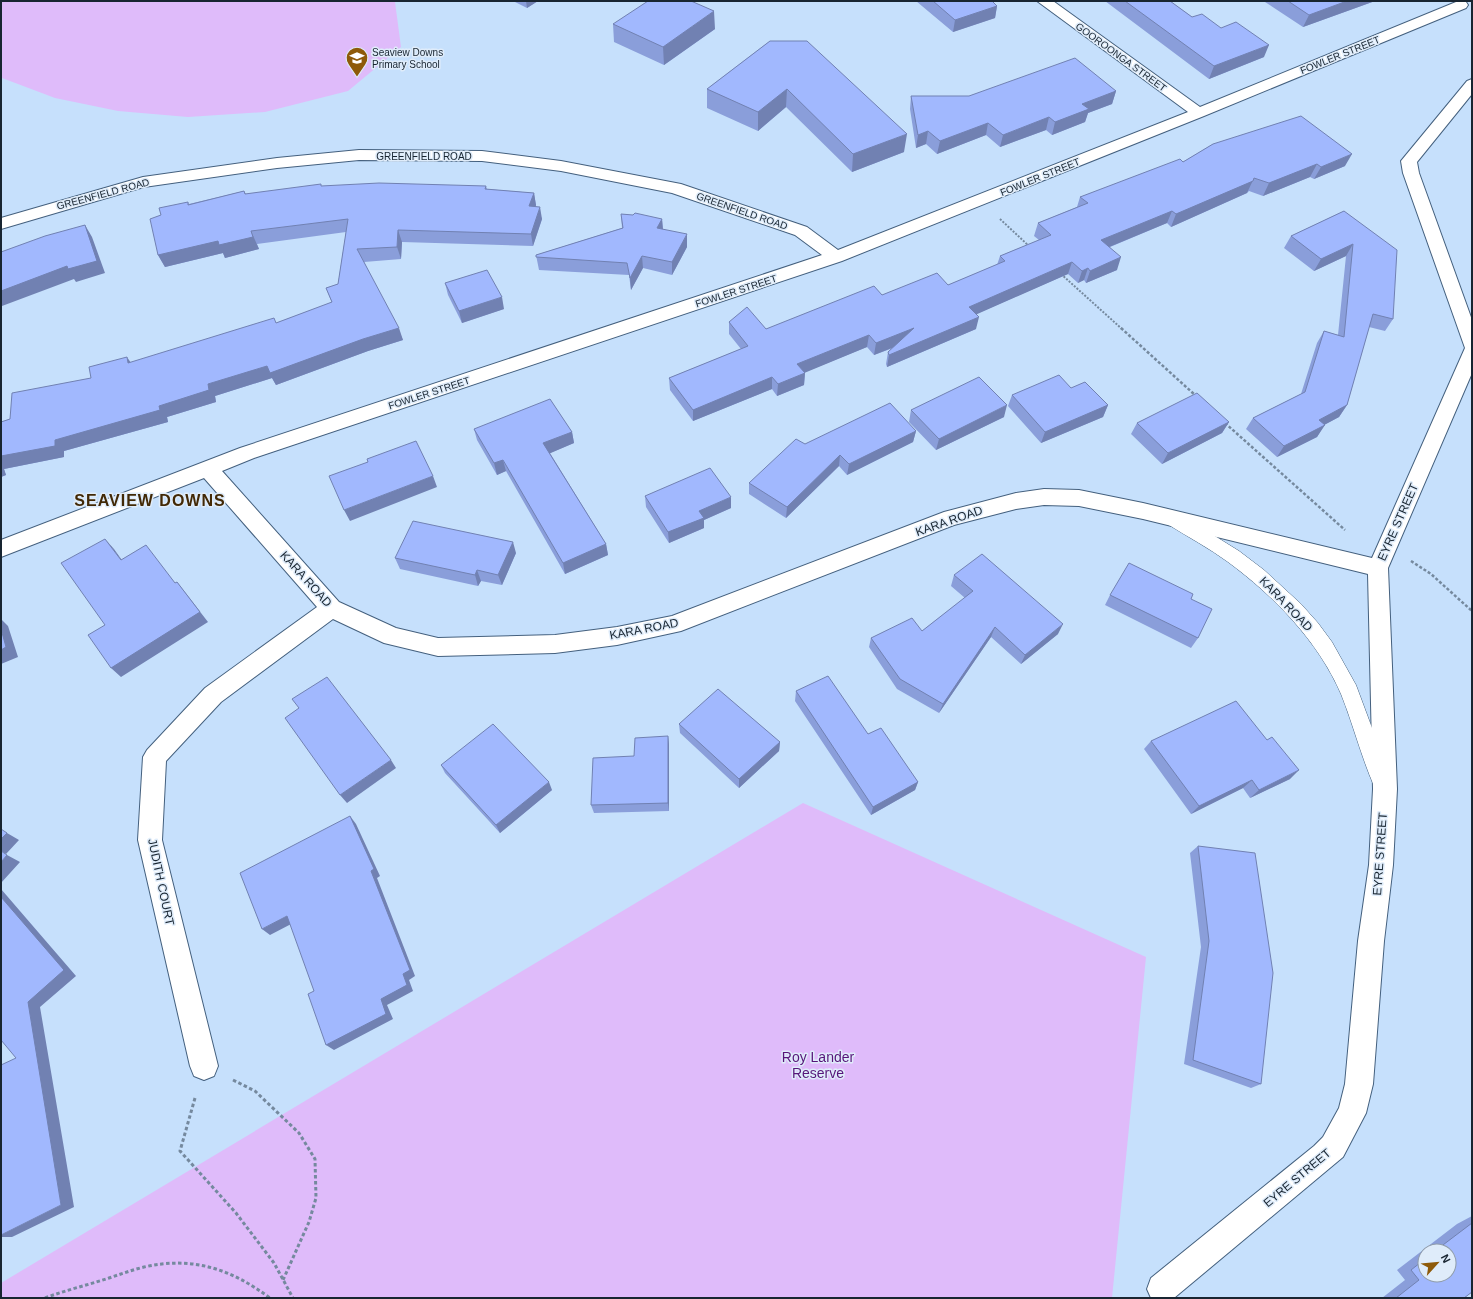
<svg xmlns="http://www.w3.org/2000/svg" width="1473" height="1299" viewBox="0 0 1473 1299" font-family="Arial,sans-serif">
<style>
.green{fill:#dfbbfa}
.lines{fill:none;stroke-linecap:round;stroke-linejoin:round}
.service-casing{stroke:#44607e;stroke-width:1}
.minor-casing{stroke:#44607e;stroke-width:2}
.path-far2{stroke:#75899e;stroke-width:2;stroke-dasharray:2 1.5;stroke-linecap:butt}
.path-far1{stroke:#75899e;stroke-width:2.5;stroke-dasharray:3 2;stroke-linecap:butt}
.path{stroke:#75899e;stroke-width:3;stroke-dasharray:3.5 2.5;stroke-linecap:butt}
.service{fill:#fff;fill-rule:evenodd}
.minor{fill:#fff;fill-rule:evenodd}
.wall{fill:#8a9eda;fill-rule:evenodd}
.shaded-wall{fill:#7181b2}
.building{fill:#a1b8fe;stroke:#7181b2}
.labels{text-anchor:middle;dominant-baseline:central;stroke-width:3;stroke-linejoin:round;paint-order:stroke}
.far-poi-label{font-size:10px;fill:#182531;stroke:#dfecfa;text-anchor:start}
.far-street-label{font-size:10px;fill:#182531;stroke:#dfecfa}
.street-label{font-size:12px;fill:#182531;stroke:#dfecfa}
.near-park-label{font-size:14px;fill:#57167a;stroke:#dfecfa}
.district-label{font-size:16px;font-weight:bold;letter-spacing:1px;fill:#422906;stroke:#dfecfa}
</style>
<rect width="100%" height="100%" fill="#c6e0fc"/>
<path class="green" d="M4,1H393L395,2L401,47L348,91L265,112L188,117L118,111L55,98L2,78L1,76V3Z
M803,803L1146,957L1112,1298H1V1283Z"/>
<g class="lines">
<g class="service-casing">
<path id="service" d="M1175,513L1181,515L1239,551L1264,570L1301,604L1318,623L1332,642L1356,685L1391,779L1388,786L1381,788L1374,786C1361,756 1353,724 1341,694C1318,641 1274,596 1228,562C1209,548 1188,537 1169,525L1166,520L1169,515Z"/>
</g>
<g class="minor-casing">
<path id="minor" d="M1037,1H1053L1200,107L1456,2H1466L1468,5L1466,8L1204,116L842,261L254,458L222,471L339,602L396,628L438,638L555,635L617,627L672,616L944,512L1016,493L1044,489L1079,490L1143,503L1372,558L1465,348L1403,173L1401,161L1467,81L1472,79V94L1417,162L1419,173L1472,320V373L1388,568L1397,789L1393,865L1384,941L1373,1084L1366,1113L1343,1157L1174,1298H1151L1147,1289L1151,1278L1314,1146L1323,1137L1339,1108L1345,1084L1358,941L1369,865L1373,789L1368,574L1143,519L1079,506L1044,505L1016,509L954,525L681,631L617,645L555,653L438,656L384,643L333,619L221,702L166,761L162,840L218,1066L214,1076L204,1080L194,1076L190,1066L138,840L143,757L147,750L205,688L317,607L204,478L1,557V540L240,448L822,255L795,235L672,193L561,171L482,161L359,160L277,168L144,187L1,229V218L143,177L277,158L359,150L482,151L561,161L681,184L807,227L838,250L1188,112Z"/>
</g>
<path class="path-far2" d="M1000,219L1030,247
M1061,274L1122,329"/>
<path class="path-far1" d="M1121,328L1195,395
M1225,423L1345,530
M1411,561L1431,574L1472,611"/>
<path class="path" d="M233,1080L255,1091L299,1133L315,1159L316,1198L309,1222L283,1280
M195,1098L180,1151L236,1213L274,1263L293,1298
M45,1298C66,1290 88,1285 109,1278C121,1274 132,1270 144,1267C193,1256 231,1269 270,1298"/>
<use href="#service" class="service"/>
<use href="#minor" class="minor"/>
</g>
<path class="wall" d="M513,1H538L527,8Z
M916,1H992L997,6L995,18L953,32Z
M1105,1H1170L1192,17L1221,28L1264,57L1209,79Z
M1265,1H1375L1303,27L1265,2Z
M613,24L715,29L664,65L614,42Z
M770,41L904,152L852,172L786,107L758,131L707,108V89Z
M1116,91L1112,104L1088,113L1085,122L1052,135L1046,130L1000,147L986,135L937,154L926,144L916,148L910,109L911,96H969Z
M1213,144L1345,166L1314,179L1310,177L1263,196L1249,191L1247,193L1171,227L1167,223L1110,247L1117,270L1086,283L1084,280L1078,283L1068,274L976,314V329L887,367L886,364L888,352L893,348L874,355L867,347L805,372L804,385L777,396L772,389L693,421L670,390L669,378L741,349L729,334V322L766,329L882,295L948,285L997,265L1000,256L1039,240L1034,236L1038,223L1077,207L1080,197L1183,162Z
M322,186H486L487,189L534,193L536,206L542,219L533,246L402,242L401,259L364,262L403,340L368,351L276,385L272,378L215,396L216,402L167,417L168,422L64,451V457L4,469L6,475L1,477V422L10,419L131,363L276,323L332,303L326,288L338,284L346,232L257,244L259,249L225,258L223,253L165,267L158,255L161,215L188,202L189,204L244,191L246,194Z
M1344,211L1393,319L1385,331L1369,327L1347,405L1339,417L1324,425L1317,437L1277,457L1246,429L1253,418L1301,394L1317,343L1324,331L1338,335L1346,256L1314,271L1284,248L1291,236Z
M621,214L662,219L663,229L687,247L672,275L643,268L631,290L629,275L539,270L536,255L622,228Z
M445,283L504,309L462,323L448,295Z
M1071,388L1108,405L1103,417L1041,443L1008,406L1012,395Z
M911,410L1004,417L936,450L909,422Z
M1229,422L1222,433L1162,464L1131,434L1137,423Z
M474,429L572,432L574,443L550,453L606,544L608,555L565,574L506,471L497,475L477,440Z
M916,431L913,442L847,475L839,466L786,518L749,494V483L805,444Z
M645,496L731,508L704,520V528L669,543L646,507Z
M516,553L502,585L481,581L478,586L400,569L395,558Z
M954,575L1058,634L1021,664L991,637L939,713L897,689L869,647L871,638L922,631L965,598L951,586Z
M1110,595L1191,599L1198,638L1191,648L1105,605Z
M796,691L868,734L918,782L915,790L871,815L795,701Z
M679,724L780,742L779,751L739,788L680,733Z
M668,736L669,745V811L594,813L591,805L634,756Z
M1267,740L1290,779L1250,798L1243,788L1191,814L1144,749L1151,741Z
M441,765L552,790L500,833L445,773Z
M1198,846L1261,1084L1251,1088L1184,1064L1201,947L1190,853Z
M1472,1216V1292L1464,1298H1382L1405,1280L1397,1270L1457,1224ZM1425,1251H1449L1425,1275Z"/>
<path class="shaded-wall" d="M526,1H538L527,8Z
M1347,1H1375L1303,27L1309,15Z
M997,6L995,18L953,32L955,20Z
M714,11L715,29L664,65L663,47Z
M1269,45L1264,57L1209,79L1214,66Z
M787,89L786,107L758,131V112Z
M1116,91L1112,104L1088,113L1085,122L1052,135L1055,122L1082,104Z
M1049,117L1046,130L1000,147L1003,135Z
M988,123L986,135L937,154L940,141Z
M928,131L926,144L916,148L918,135Z
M907,134L904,152L852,172L853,154Z
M1352,154L1345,166L1314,179L1321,167Z
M1317,164L1310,177L1263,196L1269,183Z
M1254,178L1247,193L1171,227L1176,214Z
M534,193L536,205L532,218L529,206Z
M540,207L542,219L533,246L531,234Z
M1172,211L1167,223L1097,252L1101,240Z
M662,219L663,231L657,228Z
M85,225L92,237L105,273L76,282L74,279L2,306L1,305V291Z
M398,230L402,242L401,259L397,247Z
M251,231L259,249L225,258L223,253L165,267L158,255Z
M687,234V247L672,275V262Z
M1353,244L1346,256L1314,271L1321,259Z
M642,256L643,268L631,290L630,278Z
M1121,257L1117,270L1086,283L1090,271Z
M1072,262L1068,274L966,319L969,307Z
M1088,268L1084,280L1078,283L1082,271Z
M502,297L504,309L462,323L459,311Z
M979,317L976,329L887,367L889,355Z
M399,328L403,340L368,351L276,385L272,378L215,396L216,402L167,417L168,422L64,451V457L4,469L6,475L1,477V456L55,440L159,406L208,384L267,366L363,339Z
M914,328L912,340L874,355L876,343Z
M869,335L867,347L797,376V364Z
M127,357L135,369L128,363Z
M805,373L804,385L777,396L778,384Z
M772,377V389L693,421V410Z
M1007,405L1004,417L936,450L939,439Z
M1108,405L1103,417L1041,443L1045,432Z
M1347,405L1339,417L1311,432L1319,420Z
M1229,422L1222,433L1162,464L1168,453Z
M1325,425L1317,437L1277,457L1284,446Z
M916,431L913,442L847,475L849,464Z
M572,432L574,443L546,455L543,443Z
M840,455L839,466L786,518L787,507Z
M503,460L506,471L497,475L494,463Z
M433,476L437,487L350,521L344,510Z
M731,497V508L704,520V528L669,543L668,532L699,511Z
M105,539L114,549L129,570L121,560Z
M513,542L516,553L502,585L498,575Z
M606,544L608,555L565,574L563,563Z
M477,570L481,581L478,586L475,575Z
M177,582L208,622L121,677L111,668Z
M1,619L8,626L18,657L1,664Z
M1063,624L1058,634L1021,664L1025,655Z
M995,627L991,637L939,713L943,704Z
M668,736L669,745V811L668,803Z
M780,742L779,751L739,788V779Z
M391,760L396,768L347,803L340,795Z
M1299,770L1290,779L1250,798L1259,790Z
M1252,780L1243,788L1191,814L1199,806Z
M549,782L552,790L500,833L496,825Z
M918,782L915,790L871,815L873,807Z
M350,816L356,824L380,876L377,878L415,976L409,980L413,991L387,1005L393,1019L334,1050L326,1045L381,999L403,974Z
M7,833L19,840L6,854L1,851V839Z
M7,855L20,862L1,883V862Z
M1,889L76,976L40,1007L74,1207L12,1237H1V1235L61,1205L1,897Z
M287,916L295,922L270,935L262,929Z"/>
<path class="building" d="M648,1H691L714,11L663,47L613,24Z
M933,1H992L997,6L955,20Z
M1125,1H1170L1192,17L1202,14L1221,28L1236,22L1269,45L1214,66Z
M1288,1H1347L1309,15Z
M770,41H807L907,134L853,154L787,89L758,112L707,89Z
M1075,58L1116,91L1082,104L1089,109L1055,122L1049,117L1003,135L988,123L940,141L928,131L918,135L911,96H969Z
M1301,116L1352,154L1321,167L1317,164L1269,183L1254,178L1253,181L1176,214L1172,211L1101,240L1121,257L1090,271L1088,268L1082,271L1072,262L969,307L979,317L889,355L888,352L914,328L876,343L869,335L797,364L805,373L778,384L772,377L693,410L669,378L748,346L729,322L747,307L766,329L874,286L882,295L937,273L948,285L1005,261L1000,256L1051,235L1038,223L1088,203L1080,197L1180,159L1183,162L1213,144Z
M379,183L486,186L485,189L534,193L529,206L540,207L531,234L398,230L397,247L357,249L399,328L363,339L270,373L267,366L208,384L209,390L159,406L160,410L55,440V446L1,456V422L10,419L12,393L91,378L89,367L127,357L128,363L274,318L276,323L332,302L326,288L338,284L348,219L251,231L253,237L219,245L218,241L158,255L150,219L161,215L159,208L188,202V205L244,191L245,194L321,184V186Z
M1344,211L1397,250L1393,319L1373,314L1347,405L1319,420L1325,425L1284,446L1253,418L1305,392L1324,331L1344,337L1353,244L1321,259L1291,236Z
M635,213L662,219L657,228L687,234L672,262L642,256L630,278L627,263L536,257V255L623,228L621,214L633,215Z
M85,225L97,261L68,269L67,266L1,291V252L45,236Z
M487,270L502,297L459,311L445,283Z
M1059,375L1071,388L1085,382L1108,405L1045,432L1012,395Z
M979,377L1007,405L939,439L911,410Z
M1197,393L1229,422L1168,453L1137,423Z
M550,399L572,432L543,443L606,544L563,563L503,460L494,463L474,429Z
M890,403L916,431L849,464L840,455L787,507L749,483L796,439L805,444Z
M416,441L433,476L344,510L329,476L368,462L367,459Z
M710,468L731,497L699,511L704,518L668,532L645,496Z
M413,521L513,542L498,575L477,570L475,575L395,558Z
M105,539L121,560L146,545L175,583L177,582L200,612L111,668L88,635L105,625L61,563Z
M982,554L1063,624L1025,655L995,627L943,704L900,679L871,638L912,618L922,631L973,591L954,575Z
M1129,563L1193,594L1191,599L1212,609L1198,638L1110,595Z
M1,629L6,647L1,650Z
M828,676L868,734L881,728L918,782L873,807L796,691Z
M327,677L391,760L340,795L285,718L299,708L292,699Z
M718,689L780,742L739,779L679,724Z
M1236,701L1267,740L1272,737L1299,770L1259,790L1252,780L1199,806L1151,741Z
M493,724L549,782L496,825L441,765Z
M668,736V803L591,805L593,758L634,756L635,738Z
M350,816L374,869L371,871L410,970L403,974L407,985L381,999L386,1014L326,1045L308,994L314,991L287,916L262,929L240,873Z
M1,829L7,833L1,839Z
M1198,846L1255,853L1273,973L1261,1084L1193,1060L1209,941Z
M1,851L7,855L1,862Z
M1,897L64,970L28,1002L61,1205L1,1235V1065L16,1058L1,1040Z
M1472,1223V1292L1464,1298H1396L1419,1280L1411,1270L1425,1259V1275H1449V1251H1435Z"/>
<defs>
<g id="school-pin" transform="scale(1.15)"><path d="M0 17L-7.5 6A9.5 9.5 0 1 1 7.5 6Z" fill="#8e5a09" stroke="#dfecfa"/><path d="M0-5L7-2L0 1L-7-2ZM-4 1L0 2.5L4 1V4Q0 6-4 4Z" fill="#fff"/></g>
</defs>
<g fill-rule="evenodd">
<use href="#school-pin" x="357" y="58"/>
</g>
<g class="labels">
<g class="far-poi-label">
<text x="372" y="52">Seaview Downs<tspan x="372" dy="12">Primary School</tspan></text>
</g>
<g class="far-street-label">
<text transform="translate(1340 55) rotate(-22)">FOWLER STREET</text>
<text transform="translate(1121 57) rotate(36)">GOOROONGA STREET</text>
<text x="424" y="156">GREENFIELD ROAD</text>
<text transform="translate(1040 177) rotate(-22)">FOWLER STREET</text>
<text transform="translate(103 194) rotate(-15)">GREENFIELD ROAD</text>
<text transform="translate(742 211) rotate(19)">GREENFIELD ROAD</text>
<text transform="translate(736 291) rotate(-18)">FOWLER STREET</text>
<text transform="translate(429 393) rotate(-18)">FOWLER STREET</text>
</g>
<g class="street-label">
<text transform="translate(949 521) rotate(-19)">KARA ROAD</text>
<text transform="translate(1398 522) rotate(-66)">EYRE STREET</text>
<text transform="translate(306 579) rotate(48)">KARA ROAD</text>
<text transform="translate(1286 604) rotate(46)">KARA ROAD</text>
<text transform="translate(644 629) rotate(-11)">KARA ROAD</text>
<text transform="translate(1380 854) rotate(-86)">EYRE STREET</text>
<text transform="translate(161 882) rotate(78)">JUDITH COURT</text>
<text transform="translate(1297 1178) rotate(-40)">EYRE STREET</text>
</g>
<g class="near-park-label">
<text x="818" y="1057">Roy Lander<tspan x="818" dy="16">Reserve</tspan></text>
</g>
<g class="district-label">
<text x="150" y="500">SEAVIEW DOWNS</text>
</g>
</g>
<rect width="1473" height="1299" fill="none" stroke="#182531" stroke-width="4"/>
<g transform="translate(1437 1263) rotate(63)"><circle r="19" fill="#dfecfa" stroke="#8f9caa"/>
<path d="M0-3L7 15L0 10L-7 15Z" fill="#8e5a09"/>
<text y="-6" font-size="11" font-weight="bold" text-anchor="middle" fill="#182531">N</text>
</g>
</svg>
